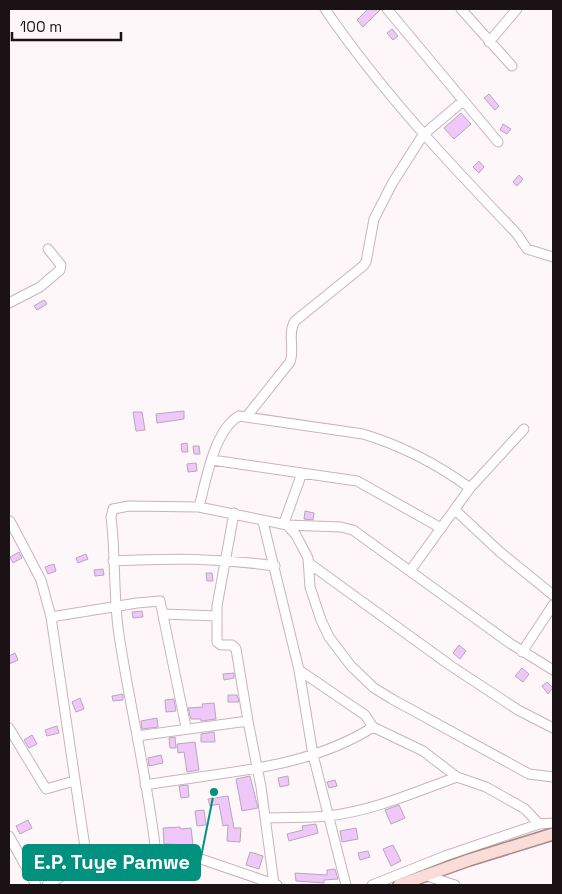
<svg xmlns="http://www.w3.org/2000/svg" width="562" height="894" viewBox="0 0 562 894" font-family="'Space Grotesk',sans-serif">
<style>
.building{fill:#efc8f9;stroke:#b7a7bb}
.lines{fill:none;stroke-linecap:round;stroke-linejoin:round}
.minor-casing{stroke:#ccb2bb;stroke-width:11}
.major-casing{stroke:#aa8884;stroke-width:14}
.minor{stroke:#fff;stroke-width:9}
.major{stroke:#faddd9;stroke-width:11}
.leader{fill:none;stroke:#00927f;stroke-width:2}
.callout-dot{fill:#00927f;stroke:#fdf7f9;stroke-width:2}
.callout{fill:#00927f;stroke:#00927f;stroke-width:2}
.callout-label{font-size:20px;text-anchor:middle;font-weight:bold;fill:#fff}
</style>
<rect width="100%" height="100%" fill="#fdf7f9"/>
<path class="building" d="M368,9H381L363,27L357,20Z
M392,29L398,36L393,40L387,33Z
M489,94L499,106L495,110L484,98Z
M461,113L471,124L454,139L444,128Z
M503,124L511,129L507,134L500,130Z
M479,161L484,167L479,173L473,167Z
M519,175L523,179L517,186L513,182Z
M44,300L47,304L37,310L34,306Z
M184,411V419L157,423L156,414Z
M133,412H142L145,430L136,431Z
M187,443L188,452H182L181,444Z
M193,446H199L200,454H194Z
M196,463L197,471L188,472L187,464Z
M305,511L314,513L313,520L304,519Z
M19,552L22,558L13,563L10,557Z
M86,554L88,559L78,563L76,558Z
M54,564L56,571L48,574L45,567Z
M103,569L104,575L95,576L94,570Z
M206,573H212L213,581H207Z
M142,611L143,617L133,618L132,612Z
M459,645L466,651L460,659L453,653Z
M15,653L18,660L9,664V656Z
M522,668L529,674L523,682L515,676Z
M234,673V678L224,680L223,674Z
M547,682L553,688L548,694L542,686Z
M123,694V700L113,701L112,696Z
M228,695H237L239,702H228Z
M80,698L84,709L76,712L72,702Z
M174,699L176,711L166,712L165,700Z
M214,703L216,719L201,721V719H191L188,708L203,707L202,704Z
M157,718L158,727L142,729L141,721Z
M57,726L59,733L47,736L45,730Z
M214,732L215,742H201V734Z
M32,735L37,744L29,748L24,740Z
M175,737L176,748H170L169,738Z
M195,742L199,770L187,772L184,752L178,753L177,744Z
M161,755L163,763L149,766L148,758Z
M250,776L258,808L242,811L236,779Z
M288,776L289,785L280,787L278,778Z
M335,780L337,786L329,788L327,782Z
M188,785L189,797L181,798L179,786Z
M228,796L234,828H241L240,842L227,841L228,825L223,826L219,804L210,806L208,799Z
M399,805L405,818L391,824L385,810Z
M204,810L206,825L197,826L195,811Z
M28,820L32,828L20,834L16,826Z
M316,824L318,833L289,841L287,834L303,830L302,826Z
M180,827L181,829L191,828L193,845L164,844L163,828Z
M356,828L358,839L342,842L340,831Z
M393,845L401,861L391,866L383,849Z
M368,851L370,857L360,860L358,853Z
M250,852L263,856L259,869L246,865Z
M335,869L338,879L324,880V883L296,881L295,873L327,875V870Z"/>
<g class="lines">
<g class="minor-casing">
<path id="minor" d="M325,9C381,91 448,162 517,234L527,249L553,257
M387,9L498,142
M461,9L512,66
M489,42L517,9
M9,303L40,287L60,270L61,265L48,249
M247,416L290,362C295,349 287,333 295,321L363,266L366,262L374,219L393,182L423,135L463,101
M212,460L357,481L441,528
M199,507C206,481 214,430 239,416L363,434C403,446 437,464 470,488
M455,510L500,552L553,595
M234,513L217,606V642L221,645H232L236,649L248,721
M10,521L41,580L51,617L87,861
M263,522L299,670L313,755L346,885
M284,523L302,473
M287,525L296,535L308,558L310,587L321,620L329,637L351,666L374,688L392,699L529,774L553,777
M113,561C170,558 218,558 275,566
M310,564L451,666L518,710L553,728
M410,571L470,488L524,429
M163,614L217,616
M51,617L137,603L160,601L186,727
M522,652L553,605
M299,670L365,715L373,727L423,751L457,777L486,787L525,809L539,824
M9,728L46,789L74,781
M137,736L248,721L261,787L274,884
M145,785C221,772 306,770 373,727
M266,818C287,817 308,818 328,816C373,811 415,792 457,777
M9,836L36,885
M156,854C148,780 130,708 119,635C113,596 116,556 111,517L113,509L129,506L199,507L287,525L341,527L353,530L511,644L553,670
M424,875L455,885
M47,885L87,861L156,854L198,858L277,885
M372,885L445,856L539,824L553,823"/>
</g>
<g class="major-casing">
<path id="major" d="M399,885L469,860L553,834"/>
</g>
<use href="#minor" class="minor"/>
<use href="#major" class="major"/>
</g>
<path class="leader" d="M214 792L200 862"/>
<circle class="callout-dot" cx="214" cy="792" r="5"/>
<rect class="callout" x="23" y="845" width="177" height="35" rx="5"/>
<g class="callout-label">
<text x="112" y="869">E.P. Tuye Pamwe</text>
</g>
<rect width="562" height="894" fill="none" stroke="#1b1215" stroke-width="20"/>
<path d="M12 32v8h109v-8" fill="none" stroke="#1b1215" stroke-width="2.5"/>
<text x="20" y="32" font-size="15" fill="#1b1215" stroke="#fdf7f9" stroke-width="4" paint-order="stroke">100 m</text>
</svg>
